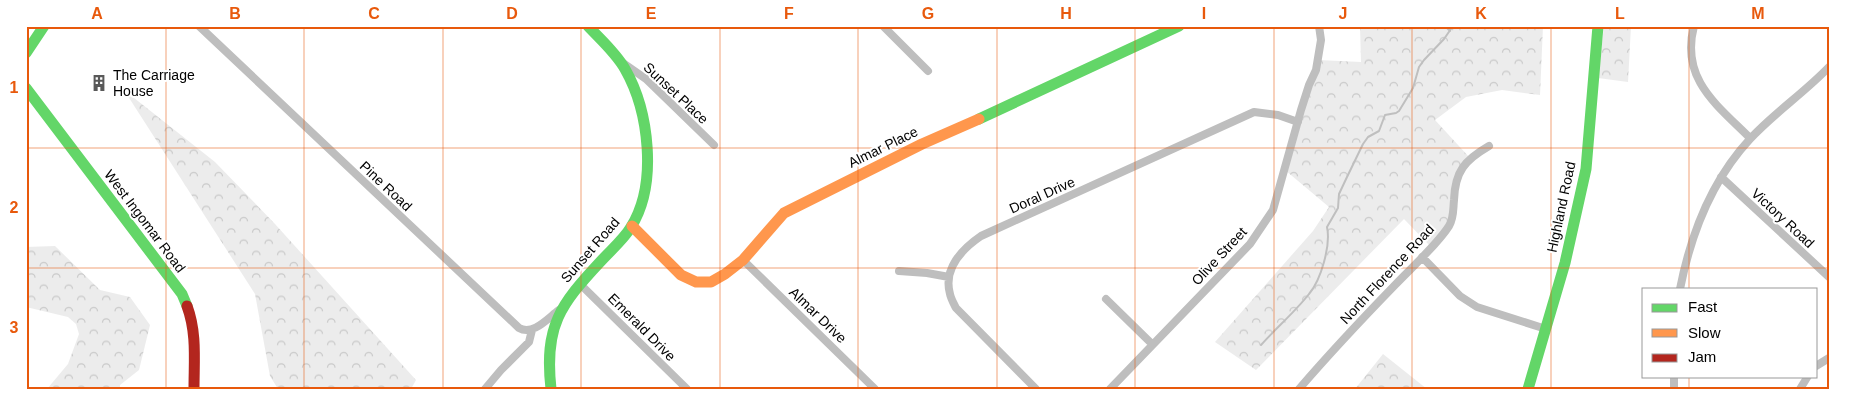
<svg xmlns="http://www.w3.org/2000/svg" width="1855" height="415" viewBox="0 0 1855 415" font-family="Arial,sans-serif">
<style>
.forest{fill:url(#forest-crowns)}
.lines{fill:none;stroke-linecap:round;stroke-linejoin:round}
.stream{stroke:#bfbfbf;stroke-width:2}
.street{stroke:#bebebe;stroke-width:8}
.fast{stroke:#63d668;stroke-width:11}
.slow{stroke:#ff974d;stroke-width:11}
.jam{stroke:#b3261e;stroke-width:11}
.grid{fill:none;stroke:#e8590c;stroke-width:1;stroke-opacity:0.55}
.labels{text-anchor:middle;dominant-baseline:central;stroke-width:4;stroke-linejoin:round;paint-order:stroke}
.poi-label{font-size:14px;fill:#000;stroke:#fff;text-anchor:start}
.street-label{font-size:14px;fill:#000;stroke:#fff}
.neatline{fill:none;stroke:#e8590c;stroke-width:2}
.grid-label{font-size:16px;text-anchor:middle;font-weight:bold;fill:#e8590c}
</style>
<defs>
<pattern id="forest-crowns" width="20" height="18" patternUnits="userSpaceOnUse" patternTransform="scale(1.25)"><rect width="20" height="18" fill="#ececec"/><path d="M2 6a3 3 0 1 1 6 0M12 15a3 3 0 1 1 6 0" fill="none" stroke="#c9c9c9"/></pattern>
</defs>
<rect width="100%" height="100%" fill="#fff"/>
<path class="forest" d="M1360,26H1543L1540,95L1502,90L1466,97L1435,120L1470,158L1463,165L1452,218L1431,247L1404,219L1256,370L1215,342L1313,231L1329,207L1285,170L1318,60L1361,62Z
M1604,26H1631L1628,82L1598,78Z
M124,90L215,162L275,224L416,380L411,389H278L270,376L255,294Z
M55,246L100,290L130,297L150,325L139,370L120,385V389H47L68,364L79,334L76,324L68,317L26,307V247Z
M1383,354L1427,389H1355Z"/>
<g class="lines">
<path class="stream" d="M1445,26L1450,31
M1261,345C1276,328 1295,312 1309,294C1321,280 1331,245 1327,227L1338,208L1339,194L1347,177L1363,144L1368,137L1379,131L1385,115L1396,113L1399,111L1413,88L1419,67L1424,60L1444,39L1453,26"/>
<path class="street" d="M199,26L519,328C533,336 548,318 559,310
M883,26L928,71
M1694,26C1680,79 1717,105 1750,138
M623,63L646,79L714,145
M1721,177L1829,277
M1422,257L1460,296L1477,307L1546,329
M743,260L875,389
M899,271L927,273L949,277
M580,284L687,389
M1680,289C1691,233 1711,181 1750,139C1774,113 1804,93 1829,67
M1106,299L1152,344
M1816,366L1829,358
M485,389L501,370L529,342L532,330
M1036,389L956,308C954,304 951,299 950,294C943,269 962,249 981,236L1254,112L1278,115L1298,122
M1110,389L1250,244L1273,210L1301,110L1309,85L1316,70L1321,40L1319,26
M1299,389C1330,353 1362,319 1395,285C1411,268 1437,245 1449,226C1454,218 1453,209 1454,200C1455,171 1465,160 1489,146
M1674,389V376
M1800,389L1808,376"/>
<path class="fast" d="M26,53L44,26
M26,88L182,294L187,306
M979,119L1179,26
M551,389C544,326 560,305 601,261C611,250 624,239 631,227C658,184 649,111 625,69C616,53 601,40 588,26
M1528,389L1565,263L1586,169L1598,26"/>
<path class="slow" d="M632,226L681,275L696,282H711L725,274L743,260L784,213L922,144L979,119"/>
<path class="jam" d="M187,306C197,333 194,360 194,389"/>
</g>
<path class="grid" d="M166,26V389M304,26V389M443,26V389M581,26V389M720,26V389M858,26V389M997,26V389M1135,26V389M1274,26V389M1412,26V389M1551,26V389M1689,26V289M26,148H1829M26,268H1829M1689,376V389"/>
<defs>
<g id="building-bare" transform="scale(1.35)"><path d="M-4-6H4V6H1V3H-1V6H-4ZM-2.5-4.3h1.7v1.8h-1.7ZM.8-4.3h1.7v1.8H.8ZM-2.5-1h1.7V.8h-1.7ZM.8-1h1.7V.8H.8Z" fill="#595959" stroke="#fff" stroke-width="2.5" paint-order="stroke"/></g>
</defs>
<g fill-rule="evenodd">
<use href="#building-bare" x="99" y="83"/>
</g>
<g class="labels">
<g class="poi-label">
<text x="113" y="75">The Carriage<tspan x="113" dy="16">House</tspan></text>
</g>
<g class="street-label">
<text transform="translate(676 93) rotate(43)">Sunset Place</text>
<text transform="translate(883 147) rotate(-26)">Almar Place</text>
<text transform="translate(386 186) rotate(43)">Pine Road</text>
<text transform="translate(1042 195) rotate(-24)">Doral Drive</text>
<text transform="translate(1561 207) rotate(-78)">Highland Road</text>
<text transform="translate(1783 218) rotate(43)">Victory Road</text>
<text transform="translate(145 221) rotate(53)">West Ingomar Road</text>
<text transform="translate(590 250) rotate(-49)">Sunset Road</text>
<text transform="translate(1219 256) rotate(-47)">Olive Street</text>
<text transform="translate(1387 274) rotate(-47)">North Florence Road</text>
<text transform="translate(818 315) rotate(44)">Almar Drive</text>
<text transform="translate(642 327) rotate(45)">Emerald Drive</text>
</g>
</g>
<rect width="1855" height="415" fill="none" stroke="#ffffff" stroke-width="55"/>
<rect x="1642" y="288" width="175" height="90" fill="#ffffff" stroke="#999999"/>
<rect x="1652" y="304" width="25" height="8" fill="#63d668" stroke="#999999"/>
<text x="1688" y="312" font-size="15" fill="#000000">Fast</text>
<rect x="1652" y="329" width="25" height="8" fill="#ff974d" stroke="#999999"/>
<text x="1688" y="338" font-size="15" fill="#000000">Slow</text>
<rect x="1652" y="354" width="25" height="8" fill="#b3261e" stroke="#999999"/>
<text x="1688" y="362" font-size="15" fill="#000000">Jam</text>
<rect x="28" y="28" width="1800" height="360" class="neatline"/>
<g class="grid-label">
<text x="97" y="19">A</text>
<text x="235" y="19">B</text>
<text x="374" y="19">C</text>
<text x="512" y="19">D</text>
<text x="651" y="19">E</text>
<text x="789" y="19">F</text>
<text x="928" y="19">G</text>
<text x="1066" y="19">H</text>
<text x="1204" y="19">I</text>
<text x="1343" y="19">J</text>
<text x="1481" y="19">K</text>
<text x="1620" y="19">L</text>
<text x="1758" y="19">M</text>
<text x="14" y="93">1</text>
<text x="14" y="213">2</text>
<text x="14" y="333">3</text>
</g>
</svg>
